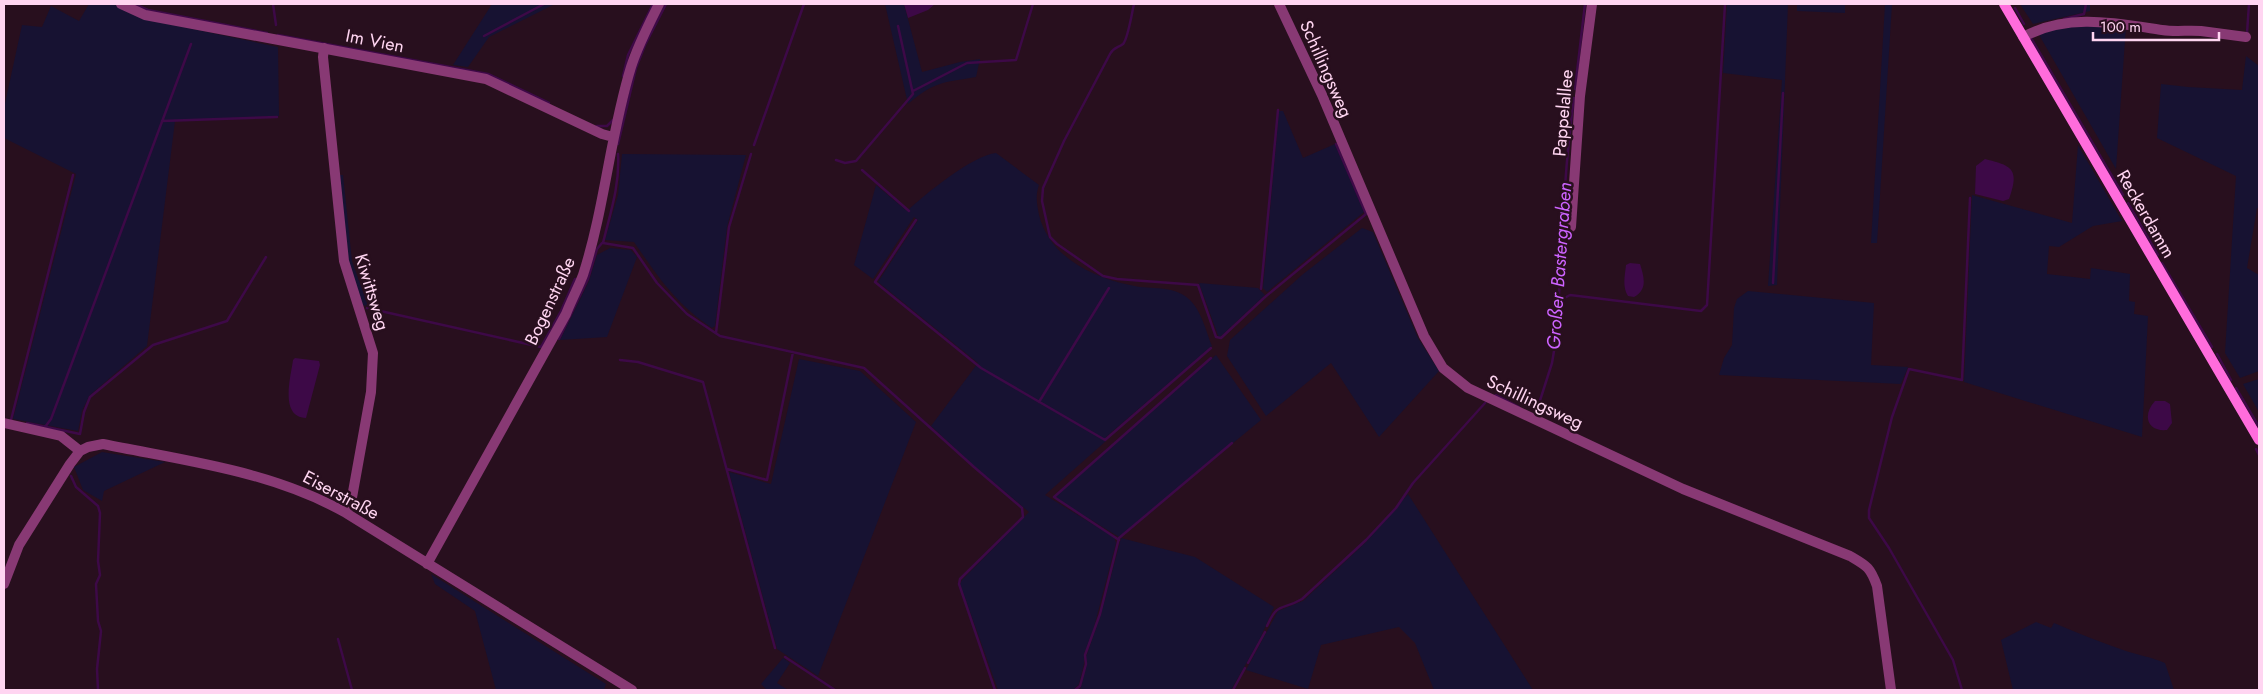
<svg xmlns="http://www.w3.org/2000/svg" width="2263" height="694" viewBox="0 0 2263 694" font-family="Jost,sans-serif">
<style>
.green{fill:#171232}
.water{fill:#3d0947}
.lines{fill:none;stroke-linecap:round;stroke-linejoin:round}
.stream{stroke:#3d0947;stroke-width:2.5}
.street{stroke:#883974;stroke-width:10}
.secondary{stroke:#ff6cdc;stroke-width:10}
.labels{text-anchor:middle;dominant-baseline:central;stroke-width:5;stroke-linejoin:round;paint-order:stroke}
.street-label{font-size:18px;fill:#ffd5f1;stroke:#280f1e}
.water-label{font-size:19px;font-style:italic;fill:#cd63ff;stroke:#280f1e}
</style>
<rect width="100%" height="100%" fill="#280f1e"/>
<path class="green" d="M89,4H113L145,19L278,47L279,116L175,121L147,346L89,396L82,411L78,431L13,419L76,174L4,138V108L22,25L42,27L51,6L79,21Z
M492,4H555L489,37L468,67L453,65Z
M885,4H904L922,72L960,62L980,59L976,77C942,83 935,81 908,104Z
M1727,4H1788L1777,285L1768,286L1782,80L1723,73Z
M1795,4H1845V13L1797,11V4Z
M1885,4H1892L1877,243H1871Z
M2020,4H2090V11L2033,24Z
M2070,26H2126L2116,169L2038,33Z
M2246,56L2259,66V208H2257L2247,268L2259,275V371L2240,378L2225,353L2236,176L2157,138L2161,84L2188,87L2242,90Z
M1279,111H1283L1303,158L1335,144L1364,212L1267,292L1263,288Z
M2078,145L2122,221L2093,226L2059,247L2049,246L2047,274L2090,279L2091,268L2130,274L2129,301L2135,302L2134,314L2148,316L2142,437L1964,382L1972,195L2072,223Z
M996,153L1039,185C1035,196 1037,204 1039,215C1049,256 1091,277 1130,285C1148,290 1168,285 1185,296C1201,307 1205,329 1212,346L1106,437V441L1045,495L1114,537L1116,543L1093,631L1084,654V664L1079,684L1073,690H998L960,584L962,580L1029,512L974,466L931,426L978,363L878,282L918,220L914,217L873,279L854,265L876,185L907,211C924,195 973,155 996,153Z
M622,154L746,155L727,227L715,326L712,328C675,303 659,278 634,242L605,240L618,195Z
M338,175H343L352,261L368,306L361,305L346,261Z
M1362,228L1373,232L1418,338L1439,371L1379,437L1331,363L1266,416L1227,356L1230,340L1302,275Z
M610,248L631,250L637,257L607,337L560,340L589,281L597,255Z
M1199,283L1258,288L1265,295L1219,338Z
M1748,291L1874,303L1871,365L1908,367L1901,384L1719,375L1724,358L1732,345L1734,308L1737,299Z
M1216,355L1261,420L1119,537L1057,499L1056,496Z
M799,359L860,371L916,422L818,676L777,649L729,472L771,484Z
M2259,379V412L2243,384Z
M102,452L165,462L104,491L102,501L83,490L74,467Z
M1408,494L1533,690H1434L1415,643L1399,627L1321,645L1308,689L1246,670L1278,611L1303,601L1366,542Z
M1121,538L1195,557L1274,607L1259,641L1231,690H1080L1087,664L1086,657L1101,614Z
M431,574L606,684L604,690H496L475,611L435,584Z
M2036,622L2051,628L2054,623C2077,633 2100,642 2123,650C2137,655 2152,657 2165,663L2174,690H2013L2001,640Z
M783,658L790,663L777,683L788,690H767L761,684Z"/>
<path class="water" d="M904,4H935L928,10L908,18Z
M1985,159C2014,166 2019,170 2009,199L2003,201L1975,194L1976,166Z
M1630,263L1640,264C1644,277 1648,289 1634,297L1628,296C1622,287 1625,275 1626,265Z
M295,358L319,361L320,365L306,418C279,417 291,376 293,360Z
M2155,401H2165L2170,404L2172,423L2167,430C2147,432 2142,415 2155,401Z"/>
<g class="lines">
<path class="stream" d="M134,4L148,10L267,33
M273,4L276,25
M1134,4C1132,12 1128,39 1123,44C1118,48 1114,47 1110,54L1064,141L1043,188L1042,201L1050,237L1057,244L1103,276L1117,279L1198,285L1216,337L1221,338L1265,297L1366,214L1336,144
M2015,8L2024,24
M2064,19L2084,14L2086,4
M2247,33L2249,4
M278,35L488,74L549,103
M484,36L544,4
M2031,38L2123,195
M623,76L628,55L653,4
M1575,89L1585,4
M913,91L967,63L1016,60L1033,4
M162,121L277,117
M597,126H607L613,120
M618,144L636,68L645,45L666,4
M754,145L804,4
M618,154C620,185 610,214 603,243L633,248L657,283L687,314L720,336L864,368L974,467L1022,508L1023,517L960,579L959,584L995,690
M836,160L845,163L856,161L913,94L898,26
M862,170L909,211
M2128,203L2158,255
M916,220L875,282L981,368L1105,440L1211,348
M2162,263L2212,347
M1773,283L1783,93
M1261,289L1278,110
M1559,301L1570,295L1701,311L1707,305L1725,4
M367,308L541,347L561,311L575,279
M716,333L729,227L751,154
M559,339L588,279L597,249L602,243
M2217,354L2231,380
M620,360L638,362L703,382L775,648
M2236,388L2259,427
M1493,397L1496,395L1519,407
M1039,402L1109,288
M1532,415L1536,413L1552,363L1557,333L1562,237C1567,221 1564,204 1565,187C1567,157 1570,128 1574,98
M11,420L73,175
M27,423L80,434L84,412L90,397L153,345L227,321L266,257
M45,427L51,419L191,44
M2256,449L2259,455
M727,469L767,480L793,352
M71,476L76,487L98,506L100,513L98,561L100,575L96,584L98,621L101,631L97,669L98,690
M1119,540L1054,497L1211,358
M1267,626C1278,601 1282,611 1302,599L1366,540L1396,508L1413,483L1485,403
M338,639L352,690
M785,657L835,690
M1248,663L1265,632
M1075,690L1080,686L1086,664L1085,655L1100,614L1119,538L1232,443
M1233,690L1245,668
M1962,690L1953,660L1889,548L1869,518V510L1892,417L1909,369L1962,380L1970,198"/>
<path class="street" d="M121,4L145,15L486,79L602,134L613,137
M1279,4L1322,95L1424,336L1443,368L1468,388L1683,489L1850,556C1867,566 1870,567 1877,586L1891,690
M2023,37C2068,13 2115,23 2162,30C2175,32 2188,30 2201,31C2216,33 2231,35 2246,37
M324,48L323,57L344,261L373,353L371,392L351,503L346,513
M1571,227L1580,96L1592,4
M4,423L61,436L80,451
M427,564L566,314C571,301 578,288 583,275C605,207 610,135 631,67C638,45 649,24 659,4
M4,584L19,545L70,464L80,451L88,447L103,444C186,461 272,471 346,513L632,690"/>
<path class="secondary" d="M2004,4L2259,440"/>
</g>
<g class="labels">
<g class="street-label">
<text transform="translate(375 41) rotate(11)">Im Vien</text>
<text transform="translate(1326 69) rotate(66)">Schillingsweg</text>
<text transform="translate(1563 113) rotate(-85)">Pappelallee</text>
<text transform="translate(2146 214) rotate(60)">Reckerdamm</text>
<text transform="translate(372 292) rotate(73)">Kiwittsweg</text>
<text transform="translate(550 301) rotate(-65)">Bogenstraße</text>
<text transform="translate(1535 402) rotate(25)">Schillingsweg</text>
<text transform="translate(341 495) rotate(28)">Eiserstraße</text>
</g>
<g class="water-label">
<text transform="translate(1559 266) rotate(-86)">Großer Bastergraben</text>
</g>
</g>
<rect width="2263" height="694" fill="none" stroke="#ffd5f1" stroke-width="10"/>
<path d="M2093 32v8h126v-8" fill="none" stroke="#ffd5f1" stroke-width="2.5"/>
<text x="2100" y="32" font-size="15" fill="#ffd5f1" stroke="#280f1e" stroke-width="4" paint-order="stroke">100 m</text>
</svg>
